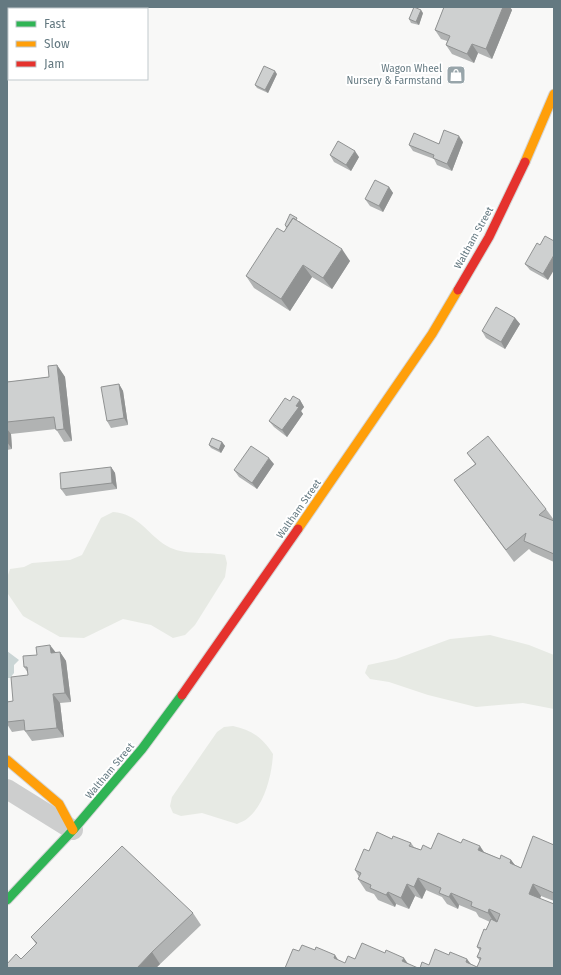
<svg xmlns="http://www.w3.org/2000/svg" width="561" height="975" viewBox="0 0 561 975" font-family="'Fira Sans',sans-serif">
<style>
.green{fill:#e7eae4}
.water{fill:#cad5d5}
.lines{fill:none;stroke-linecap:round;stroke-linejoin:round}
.fast-casing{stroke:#d4d5d5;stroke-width:11}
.slow-casing{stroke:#d4d5d5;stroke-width:11}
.jam-casing{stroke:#d4d5d5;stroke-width:11}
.street{stroke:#cdcece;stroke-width:20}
.fast{stroke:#30b455;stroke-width:9}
.slow{stroke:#ff9f0a;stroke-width:9}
.jam{stroke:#e5322d;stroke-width:9}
.wall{fill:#b1b3b3}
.shaded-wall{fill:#909292}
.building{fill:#ced0d0;stroke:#909292}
.labels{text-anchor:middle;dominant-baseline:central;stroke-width:4;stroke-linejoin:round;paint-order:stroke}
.poi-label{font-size:10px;fill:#647981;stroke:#fff;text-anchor:end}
.street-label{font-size:10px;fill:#647981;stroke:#fff}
</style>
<rect width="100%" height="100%" fill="#f8f8f7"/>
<path class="green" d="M113,512C139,514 147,534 167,546C184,556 206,551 225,555L227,563L225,577L195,625L185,635L173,638L151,625L123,619L84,638L60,637L23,616L8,594L7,578L10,569L24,567L32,563L70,560L82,555L101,518Z
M490,635L529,645L554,655V709L523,703L476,707L428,695L389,682L370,679L365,673L368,665L396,659L450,639Z
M233,726C252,730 263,738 273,754C272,774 265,804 248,818C245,821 240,822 237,824L202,813L181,816L173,813L170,806L172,797L217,732L224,727Z"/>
<path class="water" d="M7,651L19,660L14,665V673L10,678H7Z"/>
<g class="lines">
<g class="fast-casing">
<path id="fast" d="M7,900L73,830L142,749L182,695"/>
</g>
<g class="slow-casing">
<path id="slow" d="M525,162L554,94
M298,529L432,334L458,290
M7,760L59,804L73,830"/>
</g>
<g class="jam-casing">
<path id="jam" d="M458,290L489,237L525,162
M182,695L298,529"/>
</g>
<path class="street" d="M7,789L73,830"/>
<use href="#fast" class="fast"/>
<use href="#slow" class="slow"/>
<use href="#jam" class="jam"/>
</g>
<path class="wall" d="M444,7H510L512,10L492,59L478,53L474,63L452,54L446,45L447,41L441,39L435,30Z
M423,13L419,25L411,23L409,19Z
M277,74L268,93L257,88L255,85Z
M463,142L452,171L437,165L434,159L413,151L409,145Z
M330,155L359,157L351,171L334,162Z
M389,187L393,193L383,212L370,206L365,199Z
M299,221L350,261L332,289L312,277L290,311L254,288L246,276L284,232L286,228L285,225Z
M540,245L548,280L530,270L525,264Z
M515,318L520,324L505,349L486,338L482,331Z
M57,365L65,377L72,441L64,442L56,429L11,434L12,449L7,450V382L49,377Z
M119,384L123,391L128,425L111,428L107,421Z
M300,400L304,407L301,411L303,414L287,437L274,427L269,421L290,401Z
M222,442L225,446L221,453L211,448L209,445Z
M467,453L546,509L554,520V562L532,552L529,549L514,562L454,480L475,464Z
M274,464L257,489L239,477L234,470Z
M111,467L115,473L117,489L66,496L61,489Z
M60,652L66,661L71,702L60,703L64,737L32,741L25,731V730L12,732L7,724V702L13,701L28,675V673L24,667L56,653Z
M392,839L411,843L414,847L421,850L431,849L484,852L500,859L511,860L515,865L521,868L554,845V901L541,896L540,898L554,968H420L429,965L471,964L477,967L480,961L477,957L480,951L477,947L486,930L490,922L479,917L476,912L459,905L458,909L447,904L442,897L426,890L422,899L415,896L409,909L396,904L395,907L378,900L374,894L366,891L358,879L359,877L355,870L369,851Z
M193,913L201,925L156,968H7L21,959L36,944L31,937Z"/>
<path class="shaded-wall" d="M503,7H510L512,10L492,59L486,49Z
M421,10L423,13L419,25L416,22Z
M472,44L478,53L474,63L467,54Z
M275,71L277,74L268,93L265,90Z
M459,136L463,142L452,171L447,164Z
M355,151L359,157L351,171L346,165Z
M389,187L393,193L383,212L379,206Z
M342,249L350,261L332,289L323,278Z
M554,255V270L548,280L543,274Z
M303,265L312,277L290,311L281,299Z
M515,318L520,324L505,349L501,342Z
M57,365L65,377L72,441L64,429Z
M119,384L123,391L128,425L124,418Z
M300,400L304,407L301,411L303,414L287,437L282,430L296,406Z
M7,429L11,434L12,449L7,442Z
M222,442L225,446L221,453L219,450Z
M269,458L274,464L257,489L252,483Z
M111,467L115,473L117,489L112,483Z
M50,645L57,654L51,653Z
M60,652L66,661L71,702L65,693Z
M53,694L60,703L64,737L57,728Z
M480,846L488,858L478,850Z
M511,860L520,872L510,863Z
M418,878L426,890L422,899L414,887Z
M407,884L415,896L409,909L401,898Z
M533,884L541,896L537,906L529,894Z
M388,892L396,904L395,907L386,895Z
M451,893L459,905L458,909L449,897Z
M489,909L497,921L496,925L488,913Z
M152,952L160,964L156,968H137Z
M335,955L343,967L334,958Z
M404,958L411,968L402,961Z
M467,959L474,968L466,962Z"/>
<path class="building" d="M414,7L421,10L416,22L409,19Z
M444,7H503L486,49L472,44L467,54L446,45L450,36L435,30Z
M264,66L275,71L265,90L255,85Z
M444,130L459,136L447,164L433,158L434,155L409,145L414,133L439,144Z
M338,141L355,151L346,165L330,155Z
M375,180L389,187L379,206L365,199Z
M290,214L297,218L296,220L293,218L287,227L285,225Z
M293,218L342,249L323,278L303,265L281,299L246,276L277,228L284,232Z
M545,236L554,241V255L543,274L525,264L537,243L540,245Z
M496,307L515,318L501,342L482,331Z
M57,365L64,429L56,430L54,417L7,422V382L49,377L48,366Z
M119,384L124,418L107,421L101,387Z
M293,396L300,400L296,406L299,407L282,430L269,421L285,398L290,401Z
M488,436L546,509L539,515L554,521V554L524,541L526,533L506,550L454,480L476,464L467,453Z
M212,438L222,442L219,450L209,445Z
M251,446L269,458L252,483L234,470Z
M111,467L112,483L61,489L60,473Z
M50,645L51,653L60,652L65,693L53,694L57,728L25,731L24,720L7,722V702L13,701L11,677L28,675L27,667H24L23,656L37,655L36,647Z
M377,832L392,839L393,836L411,843L409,846L421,850L423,845L431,849L438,833L461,843L463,839L480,846L478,850L500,859L501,855L511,860L510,863L521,868L533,836L554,845V893L533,884L529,894L554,904V968H420L422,962L429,965L435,949L449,955L450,952L467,959L466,962L477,967L481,958L477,957L481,948L477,947L484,929L486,930L491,919L497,922L500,914L489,909L488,913L471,906L472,902L451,893L449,897L439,893L441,888L418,878L414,887L407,884L401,898L388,892L386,895L370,888L371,885L358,879L361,873L355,870L364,849L369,851Z
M122,846L193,913L152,952L137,968H7V964L16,954L21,959L37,943L31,937Z
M362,943L385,953L386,950L404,958L402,961L418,968H285L293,949L299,951L302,945L315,950L316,947L335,955L334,958L345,963L348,956L355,959Z"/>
<defs>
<g id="shop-square" transform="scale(1)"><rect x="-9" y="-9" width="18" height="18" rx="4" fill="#98a5aa" stroke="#fff"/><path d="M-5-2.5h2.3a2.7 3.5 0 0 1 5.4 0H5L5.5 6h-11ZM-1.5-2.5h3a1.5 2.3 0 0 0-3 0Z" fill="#fff"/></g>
</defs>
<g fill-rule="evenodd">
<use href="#shop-square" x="456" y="75"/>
</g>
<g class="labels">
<g class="poi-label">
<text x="442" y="69">Wagon Wheel<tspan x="442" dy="12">Nursery &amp; Farmstand</tspan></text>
</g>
<g class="street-label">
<text transform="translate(474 238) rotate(-61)">Waltham Street</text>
<text transform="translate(299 509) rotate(-55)">Waltham Street</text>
<text transform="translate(110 771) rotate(-50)">Waltham Street</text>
</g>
</g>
<rect width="561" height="975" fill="none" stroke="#647981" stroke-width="16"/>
<rect x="8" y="8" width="140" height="72" fill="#ffffff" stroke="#c1c9cd"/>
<rect x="16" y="21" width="20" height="6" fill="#30b455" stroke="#c1c9cd"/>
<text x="44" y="28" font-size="12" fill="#647981">Fast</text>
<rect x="16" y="41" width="20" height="6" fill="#ff9f0a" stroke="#c1c9cd"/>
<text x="44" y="48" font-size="12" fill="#647981">Slow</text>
<rect x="16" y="61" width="20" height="6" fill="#e5322d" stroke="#c1c9cd"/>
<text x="44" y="68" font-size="12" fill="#647981">Jam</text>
</svg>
